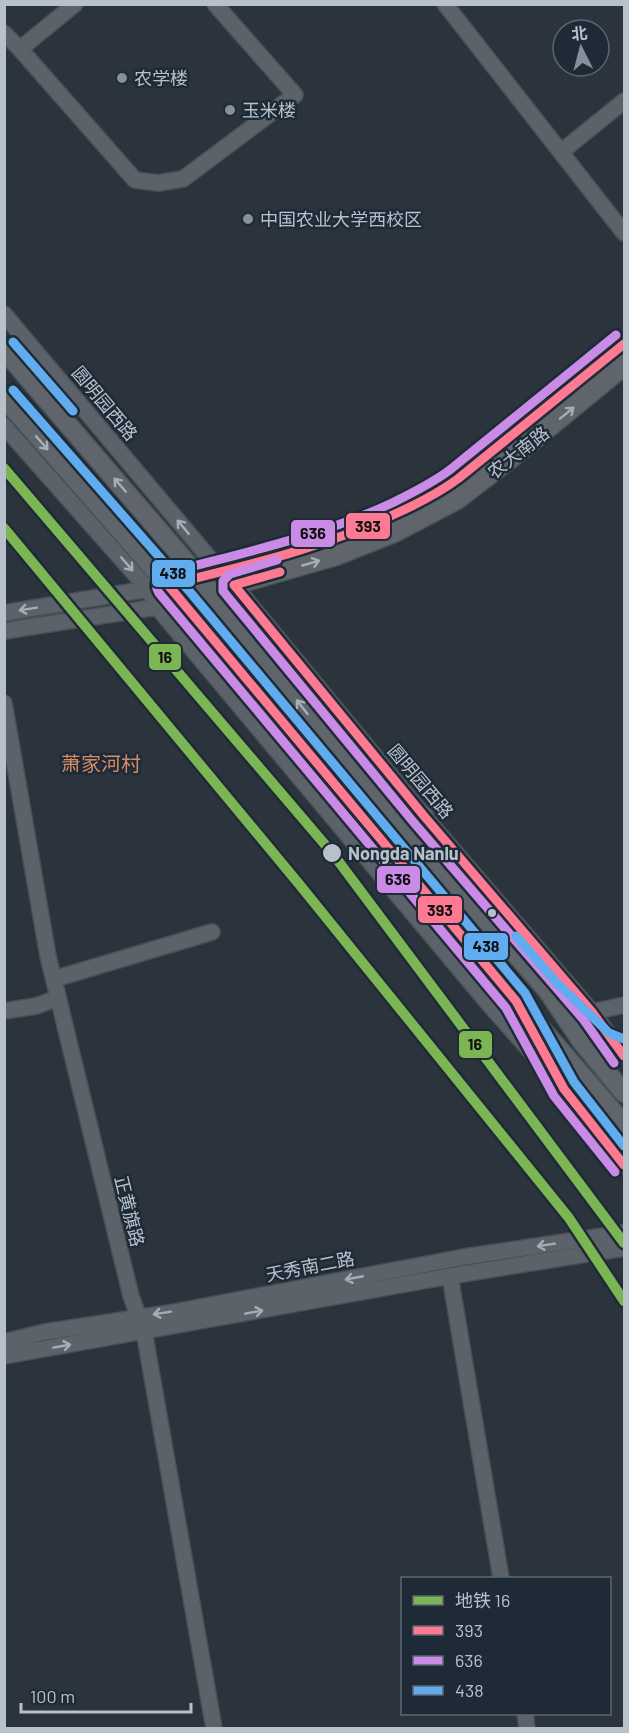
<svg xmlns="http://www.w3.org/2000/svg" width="629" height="1733" viewBox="0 0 629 1733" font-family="Barlow,'Noto Sans SC',sans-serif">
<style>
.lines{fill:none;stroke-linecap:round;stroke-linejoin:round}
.minor-casing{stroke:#4a5056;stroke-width:18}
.major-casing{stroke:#495158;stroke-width:21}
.minor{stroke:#5c6269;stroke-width:15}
.major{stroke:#5f656a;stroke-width:18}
.bus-1-casing{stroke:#1e2b37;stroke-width:14}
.bus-2-casing{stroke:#1e2b37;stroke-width:14}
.bus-3-casing{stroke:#1e2b37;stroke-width:14}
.bus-1{stroke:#fe7a93;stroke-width:9}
.bus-2{stroke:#ca8be6;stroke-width:9}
.bus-3{stroke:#60acee;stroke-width:9}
.metro-1-casing{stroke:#1e2b37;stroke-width:15}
.metro-1{stroke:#7cb553;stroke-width:10}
.oneway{stroke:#a5afb8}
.oneway2{stroke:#a5aeb8}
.poi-dot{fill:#86909a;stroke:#1e2b37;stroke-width:2}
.stop-dot{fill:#b7c1cc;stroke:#1e2b37;stroke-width:2}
.labels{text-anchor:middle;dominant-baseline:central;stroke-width:5;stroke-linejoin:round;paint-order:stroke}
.poi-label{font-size:18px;fill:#b7c1cc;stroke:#1e2b37;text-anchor:start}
.street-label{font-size:18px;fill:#b7c1cc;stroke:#1e2b37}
.stop-label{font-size:18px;font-weight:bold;fill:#b7c1cc;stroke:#1e2b37;text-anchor:start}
.neighbourhood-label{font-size:20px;fill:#d88965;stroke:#1e2b37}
.line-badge{stroke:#1e2b37;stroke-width:2}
.pale-badge-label{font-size:16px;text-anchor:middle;font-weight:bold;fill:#111}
</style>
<rect width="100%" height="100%" fill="#2b343c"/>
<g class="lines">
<g class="minor-casing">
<path id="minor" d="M445,4L624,233
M4,33L20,49L75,4
M20,49L135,180L158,183L183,179L295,95L215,4
M561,152L624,101
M4,314L221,572L234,585L424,816L592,1012L621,1051
M4,426L148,589L157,607L487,1002L564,1089L624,1165
M4,613L148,589L208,575
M4,631L157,607L234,585
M4,703L48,956L131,1296L144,1331L214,1728
M54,979L212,932
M4,1011L36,1006L58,998
M592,1012L624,1005
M450,1276L501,1578
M4,1342L45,1332L169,1313L464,1257L624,1233
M4,1356L450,1276L624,1248
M525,1714L527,1728"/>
</g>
<g class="major-casing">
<path id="major" d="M4,350L199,577L325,736L547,990L582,1042L624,1093
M4,398L181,600L469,945L624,1124
M221,572L331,540L388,518L447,486L508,439L624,344
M234,585L336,556L394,533L457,500L518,453L624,366
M365,768L424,816
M572,1014L602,1043L621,1051
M532,1029L564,1089"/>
</g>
<use href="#minor" class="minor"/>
<use href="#major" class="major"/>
<g class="bus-1-casing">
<path id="bus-1" d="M624,344L459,478C439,493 417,504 395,514C323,548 245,566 168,585L516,1001L564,1089L624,1165
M280,572L234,585L424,816L592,1012L624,1056"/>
</g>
<g class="bus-2-casing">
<path id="bus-2" d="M277,560L230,574L223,581V591L415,824L583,1019L614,1063
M615,1172L554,1096L506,1008L159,593C154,585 156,578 164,574C241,553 319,537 392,503C412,493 433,483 451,469L616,335"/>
</g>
<g class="bus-3-casing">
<path id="bus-3" d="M13,342L73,411
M13,390L190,592L525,993L574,1082L624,1146
M516,936L556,982L609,1033L624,1039"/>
</g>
<use href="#bus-1" class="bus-1"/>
<use href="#bus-2" class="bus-2"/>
<use href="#bus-3" class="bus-3"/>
<g class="metro-1-casing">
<path id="metro-1" d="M4,468L333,854L624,1243
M4,528L299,884L569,1218L624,1301"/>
</g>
<use href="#metro-1" class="metro-1"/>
</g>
<defs><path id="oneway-shaft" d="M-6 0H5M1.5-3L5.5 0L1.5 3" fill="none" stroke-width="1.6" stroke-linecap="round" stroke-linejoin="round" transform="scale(1.5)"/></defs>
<g class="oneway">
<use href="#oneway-shaft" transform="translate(567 413) rotate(-39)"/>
<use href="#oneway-shaft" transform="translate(42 443) rotate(49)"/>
<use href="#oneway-shaft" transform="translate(120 485) rotate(-131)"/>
<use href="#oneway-shaft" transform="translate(311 563) rotate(-16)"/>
<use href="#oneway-shaft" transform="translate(302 707) rotate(-128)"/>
</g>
<g class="oneway2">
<use href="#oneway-shaft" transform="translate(183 527) rotate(-130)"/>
<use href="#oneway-shaft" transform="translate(127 564) rotate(49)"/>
<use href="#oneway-shaft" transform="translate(28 609) rotate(171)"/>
<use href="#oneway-shaft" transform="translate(546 1245) rotate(171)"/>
<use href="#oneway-shaft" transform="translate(354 1278) rotate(169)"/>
<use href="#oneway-shaft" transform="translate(254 1312) rotate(-10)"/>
<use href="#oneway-shaft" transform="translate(162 1313) rotate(171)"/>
<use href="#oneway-shaft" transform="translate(62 1346) rotate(-10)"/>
</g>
<g class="poi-dot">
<circle cx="122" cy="78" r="6"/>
<circle cx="230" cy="110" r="6"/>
<circle cx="248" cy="219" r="6"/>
</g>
<g class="stop-dot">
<circle cx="332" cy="853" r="10"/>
<circle cx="492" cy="913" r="5"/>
</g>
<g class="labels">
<g class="poi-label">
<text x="134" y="78">农学楼</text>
<text x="242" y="110">玉米楼</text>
<text x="260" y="219">中国农业大学西校区</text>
</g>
<g class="street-label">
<text transform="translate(105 403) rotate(50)">圆明园西路</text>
<text transform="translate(518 452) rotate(-38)">农大南路</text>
<text transform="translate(421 781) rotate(50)">圆明园西路</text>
<text transform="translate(130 1211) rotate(76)">正黄旗路</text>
<text transform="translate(310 1266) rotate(-11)">天秀南二路</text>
</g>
<g class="stop-label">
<text x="348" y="853">Nongda Nanlu</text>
</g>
<g class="neighbourhood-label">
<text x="101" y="763">萧家河村</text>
</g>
</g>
<g class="line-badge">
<rect x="345" y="512" width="46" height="28" rx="6" fill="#fe7a93"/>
<rect x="290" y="519" width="46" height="29" rx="6" fill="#ca8be6"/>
<rect x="151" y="559" width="45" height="29" rx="6" fill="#60acee"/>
<rect x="148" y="643" width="34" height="28" rx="6" fill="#7cb553"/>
<rect x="376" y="865" width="45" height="29" rx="6" fill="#ca8be6"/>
<rect x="417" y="895" width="46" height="29" rx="6" fill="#fe7a93"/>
<rect x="463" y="932" width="46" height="29" rx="6" fill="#60acee"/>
<rect x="458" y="1030" width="35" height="29" rx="6" fill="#7cb553"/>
</g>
<g class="pale-badge-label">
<text x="368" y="532">393</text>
<text x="313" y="539">636</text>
<text x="173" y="579">438</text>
<text x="165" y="663">16</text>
<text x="398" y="885">636</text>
<text x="440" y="916">393</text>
<text x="486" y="952">438</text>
<text x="475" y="1050">16</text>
</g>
<rect width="629" height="1733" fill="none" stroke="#b7c1cc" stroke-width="12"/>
<rect x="401" y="1577" width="210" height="138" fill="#1e2b37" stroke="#5b6773" stroke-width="1.5"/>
<rect x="413" y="1596" width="30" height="9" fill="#7cb553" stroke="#5b6773" stroke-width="1.5"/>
<text x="455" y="1607" font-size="18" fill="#b7c1cc">地铁 16</text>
<rect x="413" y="1626" width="30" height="9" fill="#fe7a93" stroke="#5b6773" stroke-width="1.5"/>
<text x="455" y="1637" font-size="18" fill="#b7c1cc">393</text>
<rect x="413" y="1656" width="30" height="9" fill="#ca8be6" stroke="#5b6773" stroke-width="1.5"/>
<text x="455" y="1667" font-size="18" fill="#b7c1cc">636</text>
<rect x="413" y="1686" width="30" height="9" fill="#60acee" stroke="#5b6773" stroke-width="1.5"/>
<text x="455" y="1697" font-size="18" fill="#b7c1cc">438</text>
<g transform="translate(581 48) rotate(354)"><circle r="28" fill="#1e2b37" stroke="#5b6773" stroke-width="1.5"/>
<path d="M0-4.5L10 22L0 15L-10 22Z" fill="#86909a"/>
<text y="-9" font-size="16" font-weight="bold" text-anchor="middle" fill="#b7c1cc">北</text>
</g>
<path d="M21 1703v9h170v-9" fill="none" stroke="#b7c1cc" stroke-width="3"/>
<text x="30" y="1703" font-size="18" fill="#b7c1cc" stroke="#1e2b37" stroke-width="4.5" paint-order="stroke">100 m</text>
</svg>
